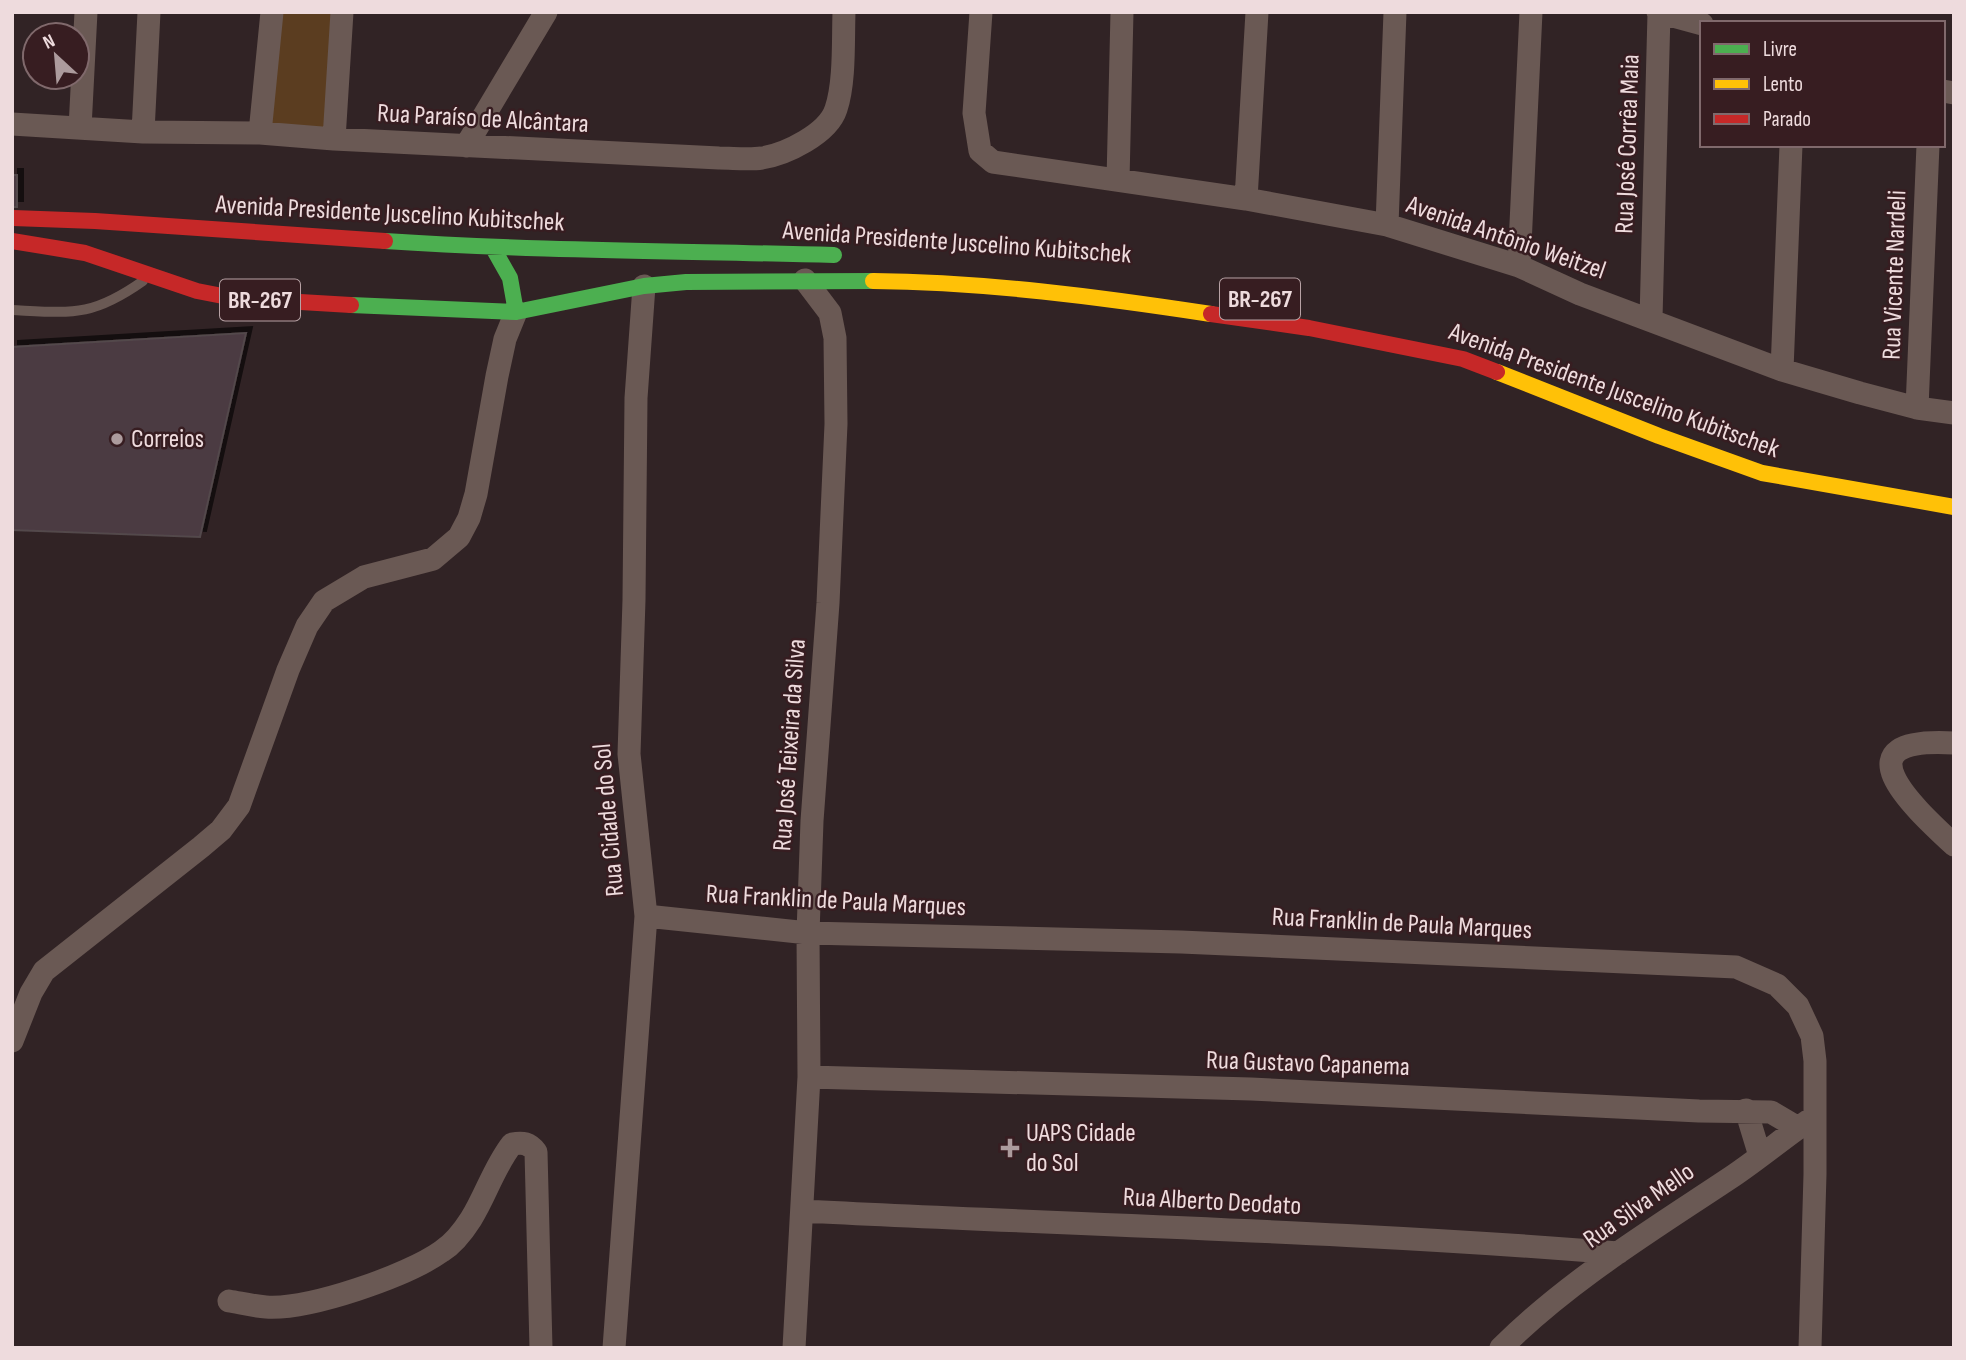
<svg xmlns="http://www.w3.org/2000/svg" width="1966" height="1360" viewBox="0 0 1966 1360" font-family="'Sofia Sans Condensed',sans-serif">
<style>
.green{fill:#5b3d20}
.building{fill:#4c3a43;stroke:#53484b;stroke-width:2;filter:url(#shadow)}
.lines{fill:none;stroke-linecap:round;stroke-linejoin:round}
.lane{stroke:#6a5954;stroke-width:10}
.street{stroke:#6a5954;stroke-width:23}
.fast{stroke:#4caf50;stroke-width:16}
.slow{stroke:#ffc107;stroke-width:16}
.jam{stroke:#c62828;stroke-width:16}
.poi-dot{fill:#ac9b9d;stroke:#371d21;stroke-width:2.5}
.labels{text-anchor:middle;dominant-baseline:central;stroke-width:5;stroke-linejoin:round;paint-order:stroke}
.shield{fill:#371d21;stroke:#b7a2a5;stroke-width:2}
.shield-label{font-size:24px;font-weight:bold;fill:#eedbdd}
.street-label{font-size:26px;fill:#eedbdd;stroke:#371d21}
.poi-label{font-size:26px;fill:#eedbdd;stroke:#371d21;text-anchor:start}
</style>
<defs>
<filter id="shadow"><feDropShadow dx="6" dy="-6" stdDeviation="0" flood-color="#0009"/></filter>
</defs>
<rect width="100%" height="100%" fill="#312325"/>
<path class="green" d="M275,12H336L327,139L263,137Z"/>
<path class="building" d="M12,175H17V207H12Z
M246,333L200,537L12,530V347Z"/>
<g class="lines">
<path class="lane" d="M12,310C73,313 92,317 143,281"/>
<path class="street" d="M981,12L974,113L980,151L993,162L1246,199L1387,225L1519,266L1580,294L1782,370L1860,393L1917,408L1954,413
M1658,12L1702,24
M1943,91L1954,93
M12,124L143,132L260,133L334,139L719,158C733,158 748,160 762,158C786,154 828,134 836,109C845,82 843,41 844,12
M80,128L86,12
M143,132L149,12
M260,133L272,12
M334,139L342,12
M466,146L546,12
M1118,180L1122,12
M1246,199L1257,12
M1387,225L1395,12
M1519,266L1531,12
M1651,319L1659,13
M1782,370L1791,145
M1917,408L1928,145
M1954,743C1836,736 1912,806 1954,845
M646,916L808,933L1181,942L1736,967L1777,985L1798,1006L1812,1036L1815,1061V1174L1810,1348
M12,1041L31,993L44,971L201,847L221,830L239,806L288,670L307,626L324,601L364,577L433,559L459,537L469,518L476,494L497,376L505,339L516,312
M809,1077L1251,1089L1699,1111L1771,1112L1798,1128
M1746,1110L1760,1156
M803,1211C1074,1225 1347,1231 1618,1253
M229,1301C241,1303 253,1306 266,1307C309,1310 407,1276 442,1251C453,1244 464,1230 471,1219C486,1195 494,1167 512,1144C523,1142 529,1143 536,1152L541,1348
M614,1348L646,916L629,754L634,600L636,398L644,286
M794,1348L809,1077L808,933L812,821L828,603L836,424L835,338L830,313L805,280
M1501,1348C1568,1281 1652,1230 1730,1178C1757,1160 1782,1139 1808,1121"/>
<path class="fast" d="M385,241C534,251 684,251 834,255
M493,248L510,278L516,312
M351,305L516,312L644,286L686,282L873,281"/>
<path class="slow" d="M873,281C986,282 1099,297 1211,314
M1497,372L1659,436L1762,473L1954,507"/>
<path class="jam" d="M13,218L95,221L385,241
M12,241L85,253L197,291L233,298L351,305
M1211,314L1309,328L1463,359L1497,372"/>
</g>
<g class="poi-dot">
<circle cx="117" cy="439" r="7"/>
<path d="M1006.5 1137.5h7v7h7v7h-7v7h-7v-7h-7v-7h7z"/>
</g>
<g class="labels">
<g class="shield">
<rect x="1220" y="278.5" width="80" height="41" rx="5"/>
<rect x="220" y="279.5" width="80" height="41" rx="5"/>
</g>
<g class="shield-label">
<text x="1260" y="299">BR-267</text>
<text x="260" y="300">BR-267</text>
</g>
<g class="street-label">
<text transform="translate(483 119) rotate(3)">Rua Paraíso de Alcântara</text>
<text transform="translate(1628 144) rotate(-88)">Rua José Corrêa Maia</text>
<text transform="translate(390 214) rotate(3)">Avenida Presidente Juscelino Kubitschek</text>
<text transform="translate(1506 238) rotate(19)">Avenida Antônio Weitzel</text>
<text transform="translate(957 243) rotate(4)">Avenida Presidente Juscelino Kubitschek</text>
<text transform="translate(1895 275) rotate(-88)">Rua Vicente Nardeli</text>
<text transform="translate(1614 391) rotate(20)">Avenida Presidente Juscelino Kubitschek</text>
<text transform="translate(790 745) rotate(-86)">Rua José Teixeira da Silva</text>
<text transform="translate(609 820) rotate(-95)">Rua Cidade do Sol</text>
<text transform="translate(836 901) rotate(3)">Rua Franklin de Paula Marques</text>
<text transform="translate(1402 924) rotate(3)">Rua Franklin de Paula Marques</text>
<text transform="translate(1308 1064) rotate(2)">Rua Gustavo Capanema</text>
<text transform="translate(1212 1202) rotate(3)">Rua Alberto Deodato</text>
<text transform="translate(1639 1206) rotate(-35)">Rua Silva Mello</text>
</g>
<g class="poi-label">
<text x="131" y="439">Correios</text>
<text x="1026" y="1133">UAPS Cidade<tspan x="1026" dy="30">do Sol</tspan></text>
</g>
</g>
<rect width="1966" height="1360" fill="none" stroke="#eedbdd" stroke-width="28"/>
<rect x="1700" y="21" width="245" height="126" fill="#371d21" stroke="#80696c" stroke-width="2"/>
<rect x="1714" y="44" width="35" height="10" fill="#4caf50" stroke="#80696c" stroke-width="2"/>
<text x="1763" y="56" font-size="21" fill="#eedbdd">Livre</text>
<rect x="1714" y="79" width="35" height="10" fill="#ffc107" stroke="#80696c" stroke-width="2"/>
<text x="1763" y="91" font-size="21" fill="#eedbdd">Lento</text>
<rect x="1714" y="114" width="35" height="10" fill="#c62828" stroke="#80696c" stroke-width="2"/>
<text x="1763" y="126" font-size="21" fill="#eedbdd">Parado</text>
<g transform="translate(56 56) rotate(334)"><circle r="33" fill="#371d21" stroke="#80696c" stroke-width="2"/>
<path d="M0-5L12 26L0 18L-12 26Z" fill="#ac9b9d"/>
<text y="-10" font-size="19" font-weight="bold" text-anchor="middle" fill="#eedbdd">N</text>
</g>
</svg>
